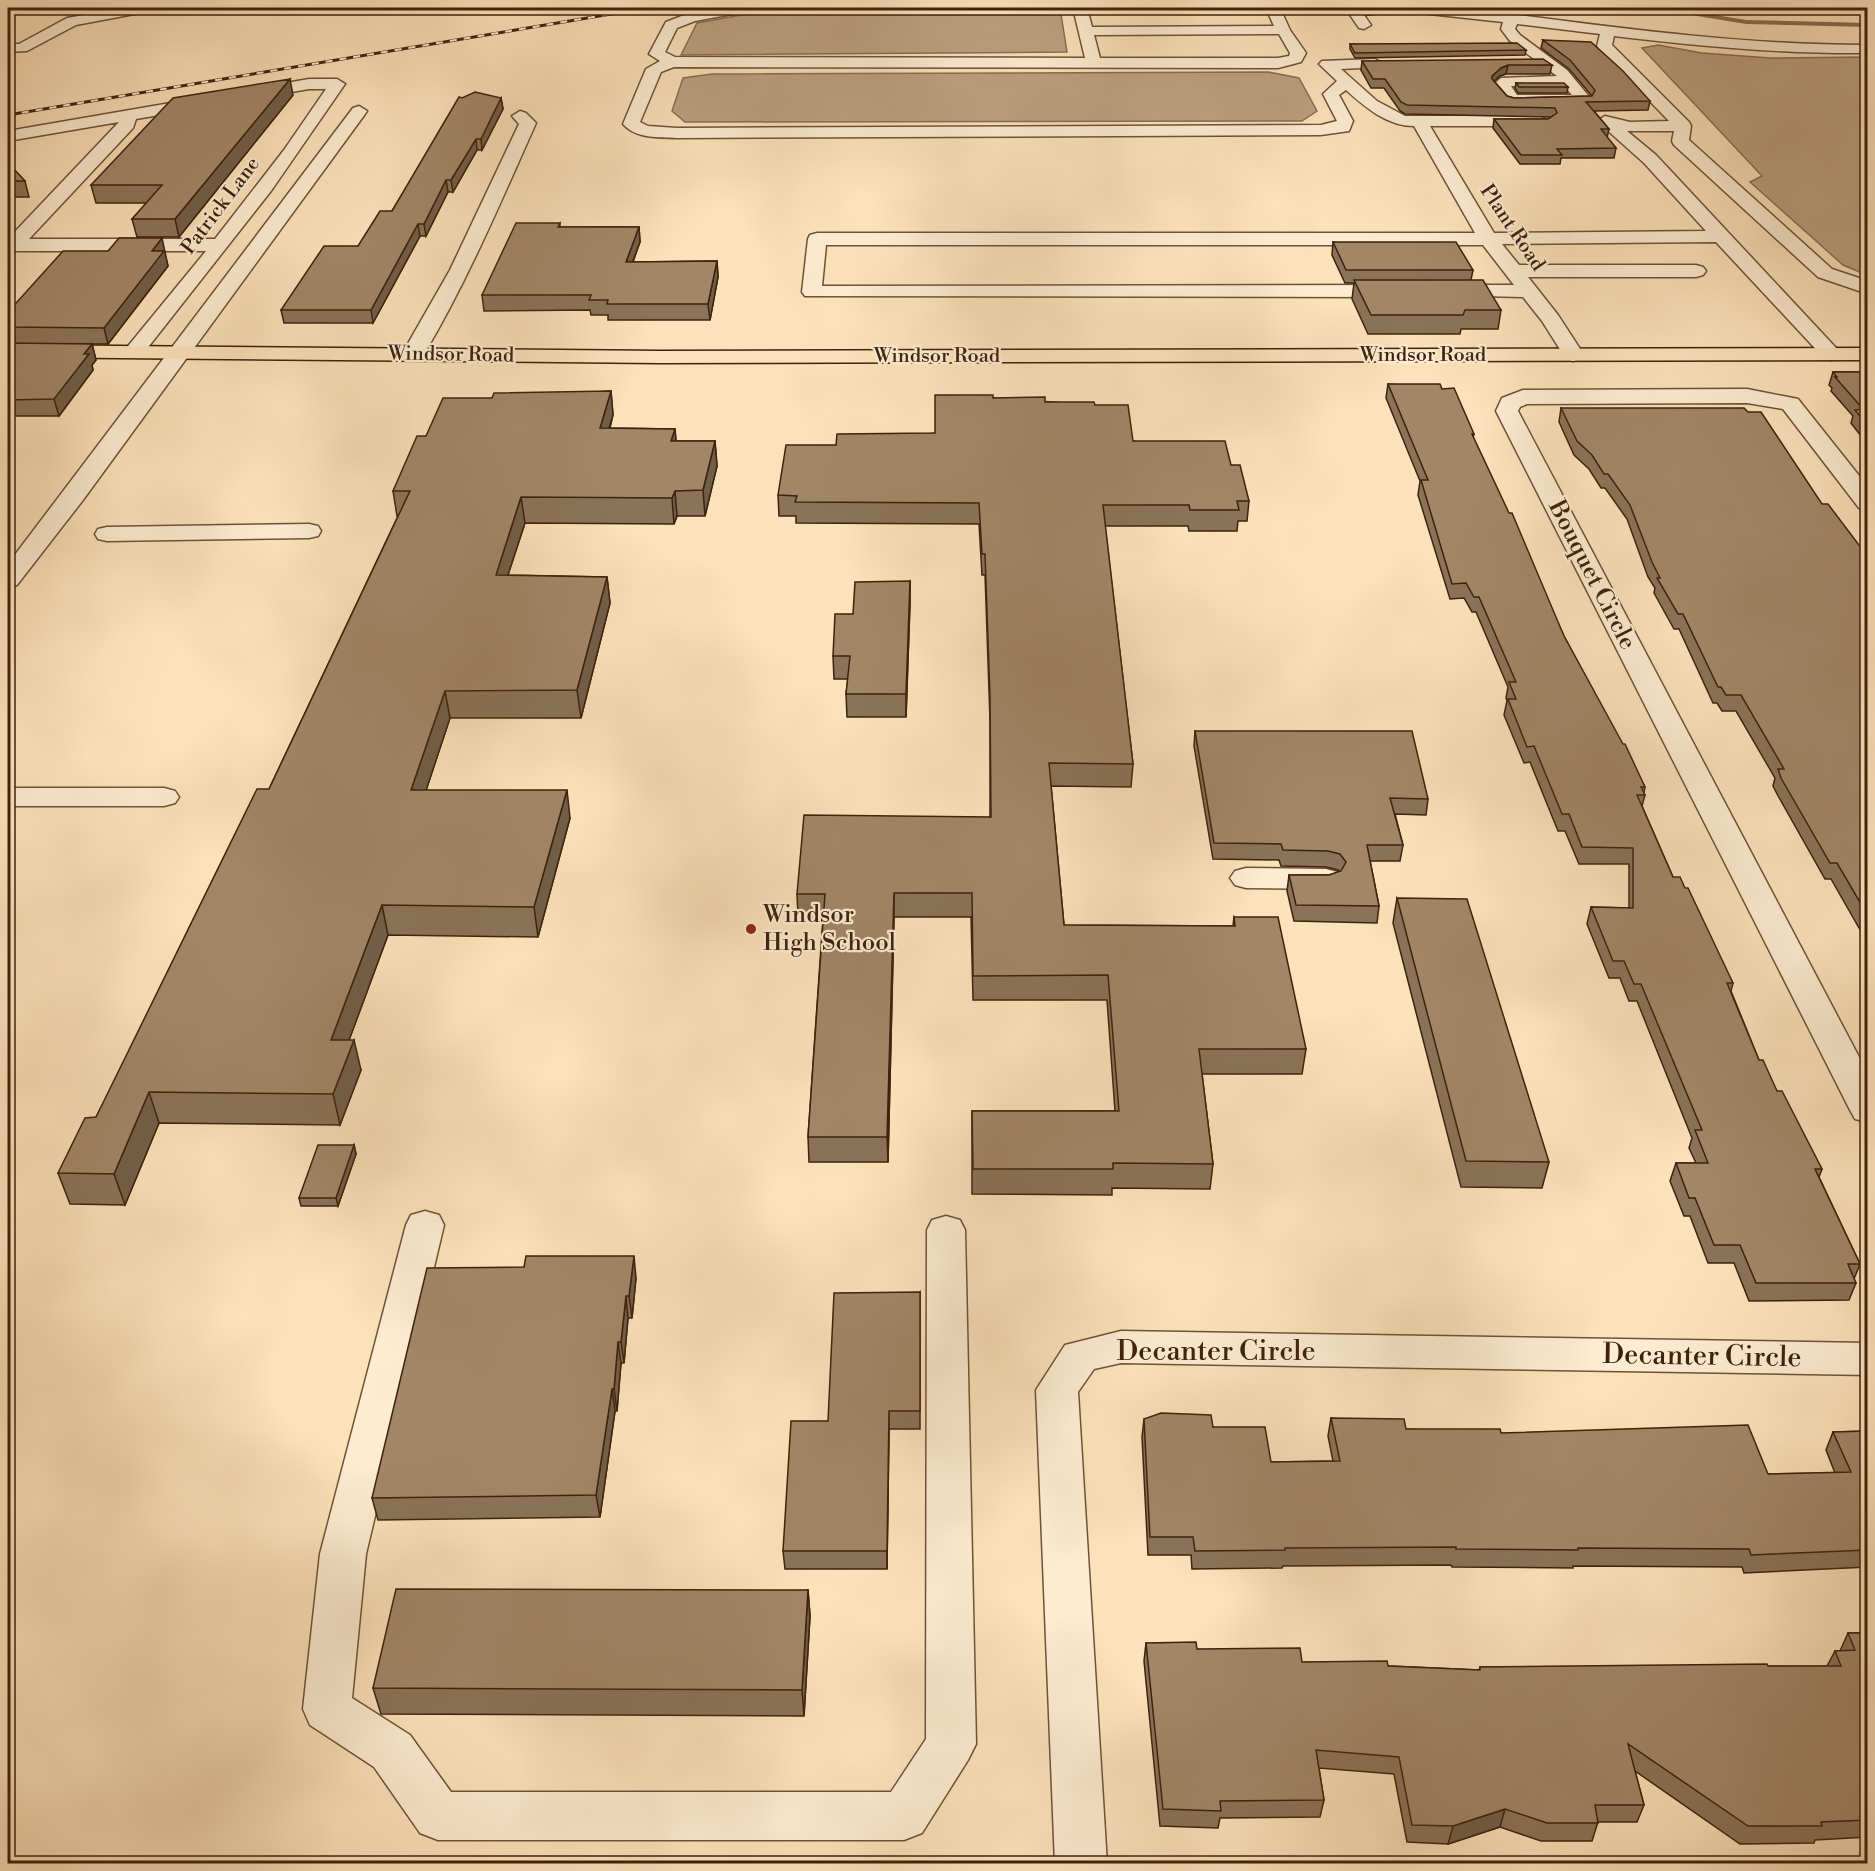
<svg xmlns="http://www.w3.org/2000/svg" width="1875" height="1871" viewBox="0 0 1875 1871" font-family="'Libre Bodoni',serif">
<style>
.water{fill:#bba17f;stroke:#896e51;stroke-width:1.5}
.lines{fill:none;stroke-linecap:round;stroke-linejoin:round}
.stream{fill:#896e51;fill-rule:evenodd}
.minor-casing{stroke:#6e5238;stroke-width:3}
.major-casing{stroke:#3e220d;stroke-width:3}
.minor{fill:#fdecd2;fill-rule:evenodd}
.major{fill:#fce2ba;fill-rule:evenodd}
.rail-casing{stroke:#3e220d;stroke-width:3}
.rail{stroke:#fdecd2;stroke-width:2;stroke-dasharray:7;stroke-linecap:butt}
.wall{fill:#8a7359;stroke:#3e220d;stroke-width:1.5}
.shaded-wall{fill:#715e48;stroke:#3e220d;stroke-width:1.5}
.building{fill:#a18667;stroke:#3e220d;stroke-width:1.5}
.poi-dot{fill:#8f2418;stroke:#fdecd2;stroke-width:2}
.labels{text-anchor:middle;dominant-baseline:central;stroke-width:4.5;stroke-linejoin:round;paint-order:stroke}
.far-street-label{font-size:20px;fill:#3e220d;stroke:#fdecd2}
.street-label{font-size:24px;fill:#3e220d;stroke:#fdecd2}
.poi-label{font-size:24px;fill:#3e220d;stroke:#fdecd2;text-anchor:start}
.near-street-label{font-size:28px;fill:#3e220d;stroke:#fdecd2}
</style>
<rect width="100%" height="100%" fill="#fce2ba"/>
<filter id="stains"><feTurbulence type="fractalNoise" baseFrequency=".00333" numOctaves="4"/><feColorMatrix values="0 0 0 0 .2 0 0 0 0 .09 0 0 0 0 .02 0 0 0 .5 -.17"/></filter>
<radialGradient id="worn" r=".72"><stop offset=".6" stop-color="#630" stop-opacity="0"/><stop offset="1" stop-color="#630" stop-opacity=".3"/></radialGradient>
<path class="water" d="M780,8H1060L1067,52L681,55L697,23Z
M1658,45L1702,53L1770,58L1867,57V275L1843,265L1750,182L1762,176L1642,48Z
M1268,72L1299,78L1317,111L1302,121L685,122L672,111L683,78L712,74Z"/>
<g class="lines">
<path class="stream" d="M1593,8L1691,11L1746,20L1868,23V27L1746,24L1691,15Z"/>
<g class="minor-casing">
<path id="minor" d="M124,8H152L145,12L76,25L27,51L8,52V44H19L67,18Z
M722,8H751L749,11L695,21L677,28L665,52L675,57L1085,58L1073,8H1087L1092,27L1274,26L1266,8H1280L1290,30L1306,53L1301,62L1278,68L674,67L661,72L640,122L648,126L677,128L1321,125L1337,121L1323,94L1337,81L1319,64L1322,61L1375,59L1383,64L1380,67L1341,69L1377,101L1405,116H1540L1548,121L1540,126H1430L1494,233L1706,231L1644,163L1597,121L1605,116L1630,122L1669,121L1599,49L1597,46L1600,34L1517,24L1515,29L1520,35L1567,70L1592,100L1584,105H1513L1507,103L1492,86L1501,78L1557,76L1510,41L1501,29L1503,22L1411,12L1406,11L1404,8H1446L1502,14L1500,8H1514L1518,15C1634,30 1750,45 1868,45V53C1782,54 1698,46 1614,36L1612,45L1689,122L1691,126L1689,140L1832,269L1868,281V294L1818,277L1674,145L1672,141L1674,131H1627L1656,155L1838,350L1842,354L1838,358L1831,360L1824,358L1716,242L1502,244L1519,265H1696L1703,267L1706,271L1703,275L1696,277H1528L1558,315L1584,355L1580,359L1573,361L1566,359L1542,321L1523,297L1438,295L1435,291L1438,287L1445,285H1514L1483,245H826L822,286L1397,285L1404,287L1407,291L1404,295L1397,297L805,296L802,292L808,239L810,235L817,233H1475L1414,126C1387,126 1365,107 1346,90L1339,95L1353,121L1349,131L1321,135L677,138C659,137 636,139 623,124L646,69L660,61L649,54L666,22L687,14ZM1279,34L1290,53L1289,56L1278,58H1100L1094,35ZM1511,86H1564L1572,95H1517Z
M1357,8H1400L1393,12L1364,15L1371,25L1364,29L1359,28L1348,12L1350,9Z
M309,79H337L345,84L271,191L142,355L135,357L128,355L124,351L206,251H8V239L119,122L8,141V131ZM309,89H326L284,150L215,239H29L133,128L136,119Z
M359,106L367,111L365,114L83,500L17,585L8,588V564L353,108Z
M520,111L526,113L536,123C501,201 468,280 424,354L420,358L413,360L406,358L402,354L450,270L519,124L512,116Z
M1747,389L1798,399L1868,487V510L1859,508L1783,409L1747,403L1527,404L1520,407L1518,411L1868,1074V1122L1855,1119L1850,1110L1496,411L1502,398L1523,390Z
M309,524L318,526L321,531L318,536L309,538L107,541L98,539L95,534L98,529L107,527Z
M8,788H164L175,791L179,797L175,803L164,806H8Z
M1246,868L1326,869L1337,872L1342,879L1337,886L1326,889L1246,888L1235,885L1230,878L1235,871Z
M425,1211L439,1215L444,1225L366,1554L352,1698L410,1735L451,1792H891L926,1739L927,1230L932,1220L946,1216L960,1220L965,1230L976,1744L968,1760L922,1833L904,1840H438L420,1833L374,1767L310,1725L303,1709L320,1554L406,1225L411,1215Z
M1121,1331L1868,1343V1375L1121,1363L1094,1369L1078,1392L1107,1864H1055L1036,1390L1065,1345Z"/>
</g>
<g class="major-casing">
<path id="major" d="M8,345L660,351L1868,348V360L660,363L8,357Z"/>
</g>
<use href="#minor" class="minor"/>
<use href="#major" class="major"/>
<g class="rail-casing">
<path id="rail" d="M8,115L647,8"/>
</g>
<use href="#rail" class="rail"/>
</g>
<path class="wall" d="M1543,40L1650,101L1648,110L1594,111L1609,129L1607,138L1616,148L1614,158H1561L1560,164H1520L1493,128L1494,119H1548L1552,117L1405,114L1400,111L1384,88H1371L1361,70L1362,61L1552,65L1550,74H1506L1500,76L1494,81L1507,96L1514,98L1592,96L1569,69L1541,48Z
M1350,44L1526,50L1525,55L1355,58L1350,49Z
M1516,83L1568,87L1567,93H1518L1515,88Z
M293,95L179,237H137L132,219L147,203H96L91,185Z
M462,98H501L503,109L482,150H477L453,192H448L426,236H420L373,323H284L281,310L358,246L392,211Z
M8,163L25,181L29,197H8Z
M560,223V227H639L640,242L633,262L717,261L718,277L710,320H608V315H591L590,310L484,311L482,295Z
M1333,242L1473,270L1471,280L1501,310L1498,329H1461L1460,334H1368L1352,299L1354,283H1345L1332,255Z
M165,253V254L168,266L108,344H67H92L96,360L92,365L93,370L59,416H8V312Z
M1833,372H1868V445L1851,423L1853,416L1831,391L1832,388L1829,385Z
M1388,384L1442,389L1474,434L1473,438L1564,636L1645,787L1644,793L1645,795L1642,806L1673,877L1733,983L1731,991L1759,1060L1822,1169L1819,1177L1860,1264L1854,1279L1856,1283L1849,1300L1749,1301L1734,1263H1708L1690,1216H1684L1670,1181L1676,1163H1696L1689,1148L1692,1138L1637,1001H1629L1620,978H1609L1587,924L1591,907L1629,908V864H1579L1565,831H1558L1530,762L1524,763L1504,715L1507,701L1506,698L1508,687L1476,612H1472L1464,598L1450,599L1418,495L1420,481L1386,398Z
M611,391L613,415L610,428L675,429L676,441H715L717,466L705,516H677L674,524L525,523L508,575L607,577L610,603L581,718H450L426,790L570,818L538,937L388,935L349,1040L361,1070L340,1125L159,1123L125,1205L70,1204L58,1173L96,1117L269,789L398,516H397L393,491L426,436L492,398Z
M993,398L1095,405L1133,441L1231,465L1249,501L1247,521H1238L1237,531H1189L1188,526H1105L1133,764L1131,787L1051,786L1064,925L1233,926L1234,917L1306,1049L1302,1074H1202L1213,1164L1210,1189L1112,1188V1195L972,1194V1111H1115L1107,1000H973L971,917H894L888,1162H809L808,1137L823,918H798L797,894L990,817V720L985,575H982L979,524L796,523V516H779L778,495L836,445L935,433Z
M1561,408L1822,504L1868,557V951L1865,948L1867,942L1831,879H1825L1777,794L1773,786L1775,778L1736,711H1722L1717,703H1713L1679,629H1674L1654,593L1655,588L1648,577L1627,519L1605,488H1601L1589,469L1574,455L1559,422Z
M910,581V603L906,717H847L846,694L848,679H834L833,656Z
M1195,731L1428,799L1426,815L1395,814L1403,845L1400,861H1370L1379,906L1377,923L1294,921L1287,891L1289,875H1329L1339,872L1338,870L1326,867L1281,866L1279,860L1213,859L1194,746Z
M1397,898L1549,1162L1542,1188L1461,1187L1393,923Z
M354,1145L356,1154L338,1206H301L299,1198Z
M524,1267L636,1278L632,1318H628L624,1363H621L617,1411H615L600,1517L378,1520L372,1498Z
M920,1292V1429H889L887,1569H785L783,1551L828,1421Z
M1331,1418L1406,1429L1501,1433L1768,1474L1835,1473L1826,1450L1833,1432L1868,1431V1567L1744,1573L1742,1567L1573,1566V1568L1452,1567L1451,1565L1283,1566L1282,1568L1192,1569L1191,1555H1148L1142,1437L1144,1419L1213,1427L1271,1462L1333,1461L1328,1436Z
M808,1590L810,1616L804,1716L381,1714L373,1688Z
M1848,1633H1868V1837L1815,1840L1814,1843L1740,1844L1635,1771L1644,1805L1637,1822H1598L1592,1841H1541L1500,1827L1448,1844L1407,1842L1394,1774L1319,1768L1324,1800L1320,1817L1220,1818L1218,1828L1160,1826L1144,1661L1146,1643L1302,1662L1479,1670L1480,1667L1827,1666L1835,1651H1840Z"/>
<path class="shaded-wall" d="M8,8H21L8,17Z
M1508,65L1506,74L1500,76L1491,84L1492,76L1501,68Z
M290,79L293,95L179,237L175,219Z
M501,98L503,109L482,150L481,139Z
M476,139L477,150L453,192L451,180Z
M446,180L448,192L426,236L424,224Z
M418,224L420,236L373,323L371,310Z
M639,227L640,242L627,277L626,262Z
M162,238L168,266L108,344L104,328L152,251Z
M717,261L718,277L710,320L708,304Z
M92,344L96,360L92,365L93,370L59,416L54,399L84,354Z
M611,391L613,415L602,452L600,428Z
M675,429L677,453L671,441Z
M715,441L717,466L705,516L703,490Z
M675,491L677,516L674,524L672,498Z
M521,497L525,523L499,602L496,575Z
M607,577L610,603L581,718L577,690Z
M910,581V603L906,717V694Z
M445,691L450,718L417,818L411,790Z
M567,790L570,818L538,937L534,907Z
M894,893V917L888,1162L887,1137Z
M382,905L388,935L338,1070L331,1040Z
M354,1040L361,1070L340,1125L333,1094Z
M149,1092L159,1123L125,1205L114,1174Z
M354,1145L356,1154L338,1206L336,1198Z
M634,1256L636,1278L632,1318L629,1296Z
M626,1296L628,1318L624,1363L621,1342Z
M618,1342L621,1363L617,1411L614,1389Z
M612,1389L615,1411L600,1517L596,1495Z
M889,1411V1429L887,1569V1551Z
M808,1590L810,1616L804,1716L802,1690Z
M1505,1809L1500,1827L1448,1844L1453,1826Z"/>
<path class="building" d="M1543,40L1591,42L1623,71L1650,101L1586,102L1609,129H1601L1616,148L1557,149L1562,155H1521L1494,119H1548L1557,113L1555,108L1407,105L1401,102L1385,79H1373L1362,61L1543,59L1552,65H1508L1501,68L1492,76V79L1507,96L1514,98L1592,96L1595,90L1570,60Z
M1517,43L1526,50L1355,53L1350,44Z
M290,79L175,219H132L162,185H91L173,98Z
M1516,83H1564L1568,87H1519Z
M475,92L501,98L481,139H476L451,180H446L424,224H418L371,310H281L324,246H358L380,211H392L459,97L462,98Z
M8,163L25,181H8Z
M516,223H560L558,227H639L626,262L717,261L708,304H607L608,300H589L591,295H482Z
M119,238H162L152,251H164L104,328L8,327V312L63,251H108Z
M1333,242H1456L1473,270H1346Z
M1354,280H1483L1501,310H1465L1463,315H1371Z
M8,343L92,344L84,354H89L54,399L8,400Z
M1833,372H1868V426L1855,410L1863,409L1835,377H1837Z
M1388,384H1440L1442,389L1454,388L1474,434H1472L1509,513H1512L1564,636L1623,744H1625L1645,787H1641L1645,795H1637L1673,877H1680L1685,888H1688L1733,983H1727L1759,1060H1763L1777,1091H1782L1822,1169H1815L1860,1264H1848L1856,1283H1756L1740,1245H1714L1695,1198H1689L1676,1163H1708L1695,1130H1702L1641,984H1634L1624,961H1613L1591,907L1633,908V848L1582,847L1569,814H1562L1534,746L1527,747L1508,699H1516L1509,682H1516L1479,597H1474L1466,583L1452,584L1421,480H1428Z
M611,391L600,428L675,429L671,441H715L703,490L675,491L672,498L521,497L496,575L607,577L577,690L445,691L411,790H567L534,907L382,905L331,1040H354L333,1094L149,1092L114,1174L58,1173L85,1118L96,1117L257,789H269L410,491H393L417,436H426L443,398H492L494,393Z
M935,395H993V398L1045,397V402H1094L1095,405H1128L1133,441H1225L1231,465H1240L1249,501H1237L1239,510H1190L1189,505H1103L1133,764L1049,763L1064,925L1235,926L1234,917H1278L1306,1049H1199L1213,1164L1113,1163V1169H973L972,1111H1119L1108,975L973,976L972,893H894L887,1137H808L825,894H797L804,815L991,817L990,697L985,554H982L979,503L795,502L797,496L778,495L786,445H836L837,434L935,433Z
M1561,408H1744L1748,412H1761L1822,504H1828L1868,557V916L1837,863H1830L1781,778L1778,769H1784L1741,695H1726L1721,687H1718L1683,614H1678L1657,578H1660L1652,562L1630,505L1608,474H1604L1592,455L1577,441Z
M910,581L906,694H846L850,656H833L835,614H853L855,582Z
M1195,731H1412L1428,799L1390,798L1403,845H1367L1379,906L1296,905L1289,875H1329L1341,871L1346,862L1340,854L1328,851L1283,850L1281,844L1214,843Z
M1397,898L1467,899L1549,1162L1466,1161Z
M318,1145H354L336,1198H299Z
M526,1256H634L629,1296H626L621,1342H618L614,1389H612L596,1495L372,1498L427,1268L524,1267Z
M920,1292V1411H889L887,1551H783L791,1421H828L834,1293Z
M1161,1413L1211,1415L1213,1427H1265L1271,1462L1340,1461L1331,1418L1404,1419L1406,1429H1500L1501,1433L1748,1425L1768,1474L1851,1472L1833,1432L1868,1431V1550L1751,1555L1749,1549L1578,1548V1550L1456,1549V1547L1285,1548V1550L1195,1551L1193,1537H1150L1144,1419Z
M396,1589L808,1590L802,1690L373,1688Z
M1848,1633H1868V1820L1821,1822L1822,1826H1748L1628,1744L1644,1805H1595L1598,1823H1547L1505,1809L1453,1826L1412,1825L1399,1757L1316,1750L1324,1800L1220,1801L1221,1811L1163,1809L1146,1643L1196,1642L1197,1649L1300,1648L1302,1662L1387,1661L1388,1666L1480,1670V1667L1767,1664L1768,1666H1841L1835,1651L1855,1650Z"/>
<circle class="poi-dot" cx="751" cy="929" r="6"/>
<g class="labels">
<g class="far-street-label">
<text transform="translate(221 206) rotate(-53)">Patrick Lane</text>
<text transform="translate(1512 228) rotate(56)">Plant Road</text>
<text transform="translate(451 355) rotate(1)">Windsor Road</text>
<text x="1423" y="355">Windsor Road</text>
<text x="937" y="356">Windsor Road</text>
</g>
<g class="street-label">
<text transform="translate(1592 575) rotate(63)">Bouquet Circle</text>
</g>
<g class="poi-label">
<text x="763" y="915">Windsor<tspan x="763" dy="28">High School</tspan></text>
</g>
<g class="near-street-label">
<text x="1216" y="1351">Decanter Circle</text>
<text transform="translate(1702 1356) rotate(1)">Decanter Circle</text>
</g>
</g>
<rect width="1875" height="1871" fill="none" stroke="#fce2ba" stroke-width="30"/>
<rect x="9" y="9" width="1857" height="1853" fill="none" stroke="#3e220d" stroke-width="3"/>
<rect x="15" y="15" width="1845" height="1841" fill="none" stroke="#3e220d" stroke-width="1.5"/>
<rect width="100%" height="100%" filter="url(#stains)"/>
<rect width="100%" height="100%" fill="url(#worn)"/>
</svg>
